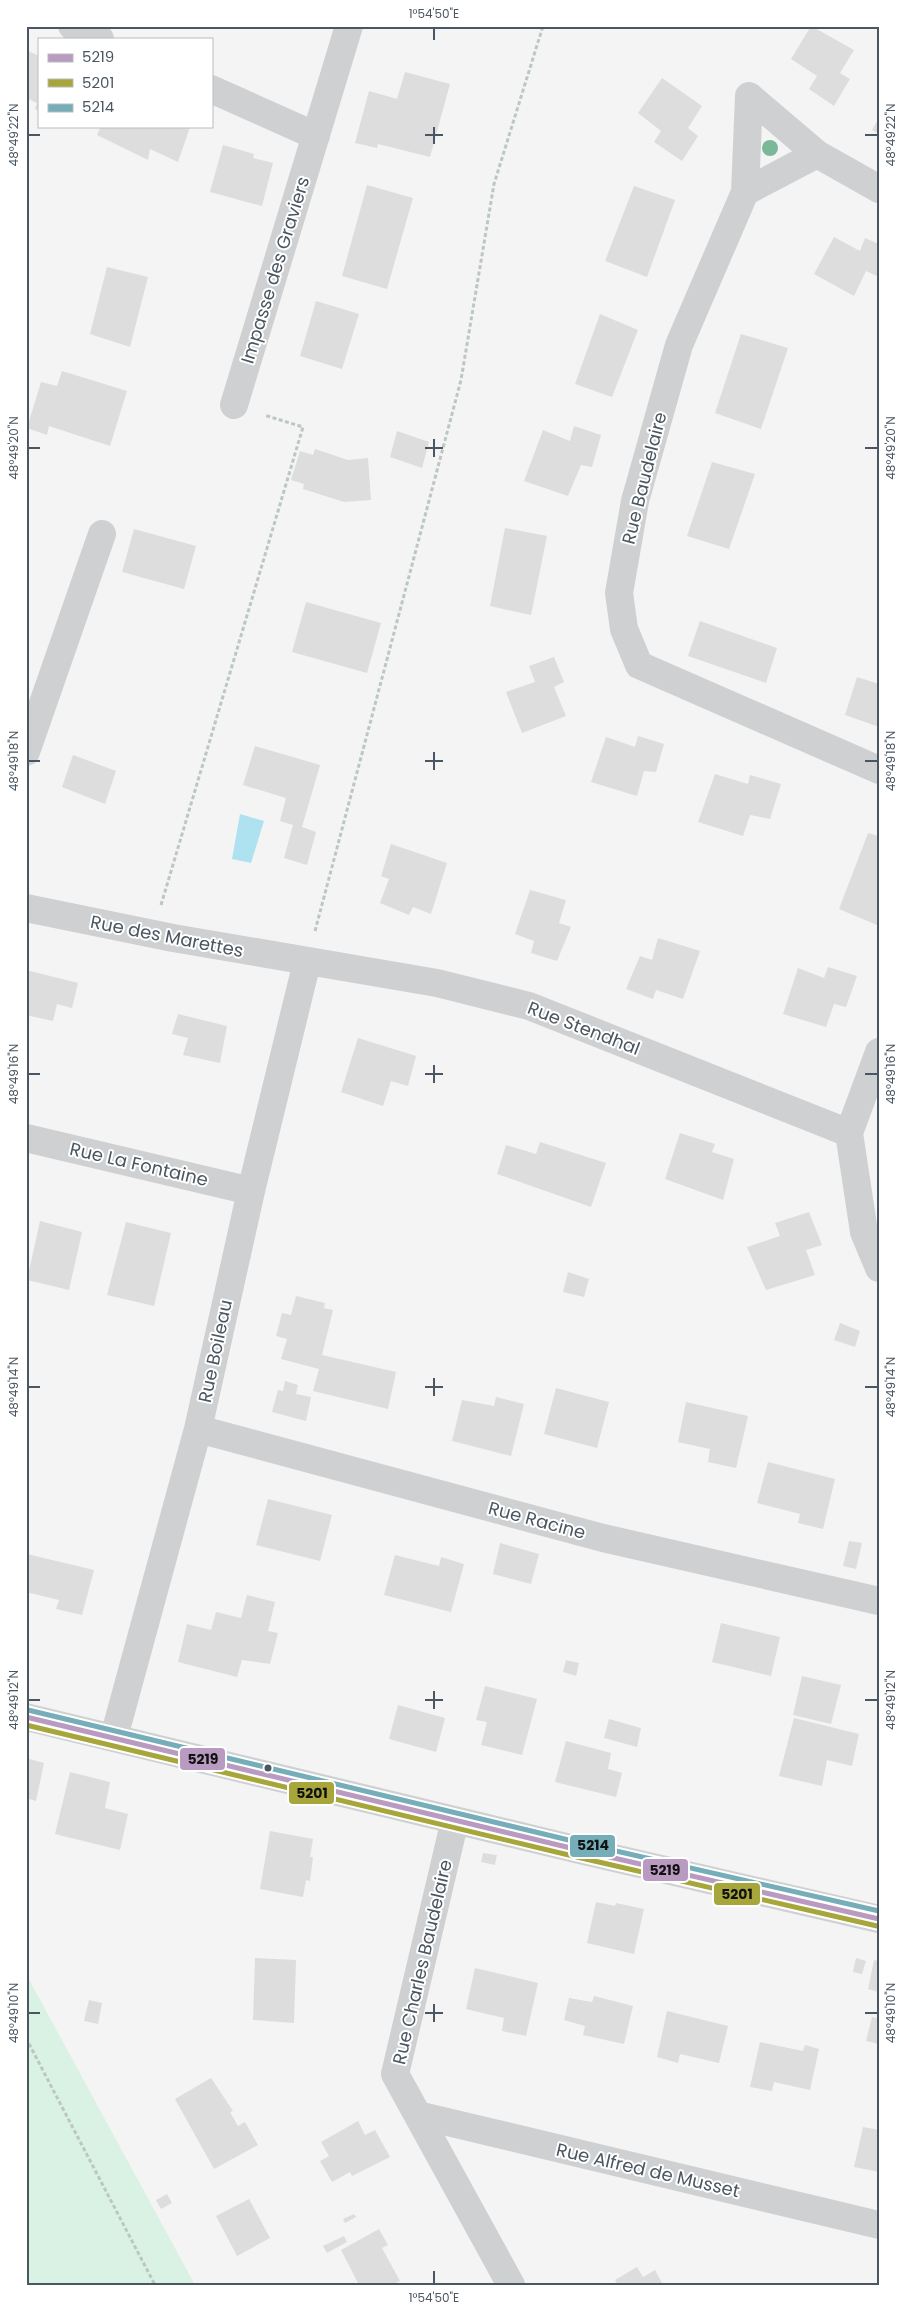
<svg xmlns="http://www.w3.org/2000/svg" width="905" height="2311" viewBox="0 0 905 2311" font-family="Poppins,sans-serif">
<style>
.green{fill:#d9f2e3}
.water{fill:#aee2f0}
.building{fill:#ddddde}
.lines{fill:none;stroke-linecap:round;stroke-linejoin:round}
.path{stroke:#bcc7c4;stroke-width:3;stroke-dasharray:4 2.5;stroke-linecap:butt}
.minor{stroke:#ced0d2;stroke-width:28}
.bus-1-casing{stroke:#fff;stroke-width:9}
.bus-2-casing{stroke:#fff;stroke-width:9}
.bus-3-casing{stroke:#fff;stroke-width:9}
.bus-1{stroke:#b99bc2;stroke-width:5}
.bus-2{stroke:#a6a63b;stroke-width:5}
.bus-3{stroke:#75aeb9;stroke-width:5}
.tree{fill:#7ab899}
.ticks{fill:none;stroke:#4a5661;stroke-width:2}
.bus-dot{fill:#4a5661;stroke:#fff;stroke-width:2}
.labels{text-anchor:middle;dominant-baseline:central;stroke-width:4;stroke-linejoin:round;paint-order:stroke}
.street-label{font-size:18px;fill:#4a5661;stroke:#fff}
.line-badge{stroke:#fff;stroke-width:2}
.pale-badge-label{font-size:14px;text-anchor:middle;font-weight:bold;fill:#111}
.neatline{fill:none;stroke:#4a5661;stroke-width:2}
.ticks-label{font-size:12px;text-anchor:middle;fill:#4a5661}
</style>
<rect width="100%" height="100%" fill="#f4f4f4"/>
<path class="green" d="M26,1974L195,2285H26Z"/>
<path class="water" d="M240,814L264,821L251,863L232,859Z"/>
<path class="building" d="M811,26L854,50L840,73L850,79L834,106L809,89L817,76L791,59Z
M26,50L39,56V111L35,109L37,103L26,98Z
M405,72L450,84L430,157L378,144L377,148L355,143L369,91L397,99Z
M662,78L702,106L688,128L698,136L682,161L654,142L661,131L638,113Z
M879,118V134L872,130Z
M101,126H189L190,127L178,162L150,149L148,160L97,135Z
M223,145L254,154L253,158L273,163L262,206L210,192Z
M367,185L413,198L387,289L342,276Z
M634,186L675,200L647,277L605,261Z
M834,237L860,251L865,238L879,244V277L866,271L854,296L814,274Z
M107,267L148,277L130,347L90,334Z
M316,301L359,314L342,369L300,356Z
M600,314L638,330L612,397L575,384Z
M741,334L788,348L761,429L715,413Z
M62,371L127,391L110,446L49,426L47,435L27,428L41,382L57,386Z
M574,426L601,435L592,467L581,465L568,496L524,481L543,430L570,441Z
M397,431L429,442L422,468L390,457Z
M315,449L348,460L368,458L371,500L344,502L303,489L304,484L291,480L300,451L313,455Z
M712,462L755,474L729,549L687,536Z
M505,528L547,536L531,615L490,606Z
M134,529L196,546L184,589L122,572Z
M306,602L381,623L367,673L292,652Z
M700,621L777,648L766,683L688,656Z
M554,657L564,682L554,687L566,716L522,733L506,692L535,682L529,666Z
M857,677L879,684V727L845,715Z
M638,736L664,744L656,772L644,771L637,796L591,782L606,737L635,747Z
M255,746L320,765L302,827L316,832L307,865L284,858L293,825L280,821L286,798L243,785Z
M73,755L116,771L105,804L62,787Z
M715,774L748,784L750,775L781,784L770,819L750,815L743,836L698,822Z
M868,833L879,836L877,925L839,909Z
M391,844L447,863L431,914L413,907L409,915L380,903L389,879L381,876Z
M530,890L566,900L559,923L571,927L557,961L531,953L534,941L515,934Z
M658,938L700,951L683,999L656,990L653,999L626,989L640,956L652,960Z
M828,967L857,976L846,1007L834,1004L826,1027L783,1014L798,968L824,978Z
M26,970L78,983L72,1008L57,1004L53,1021L26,1015Z
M178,1014L227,1026L220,1063L183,1055L188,1038L172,1034Z
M358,1038L416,1056L408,1086L391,1081L383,1106L341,1092Z
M680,1133L715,1144L712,1152L734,1159L723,1200L665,1179Z
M540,1142L606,1163L591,1207L497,1174L506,1145L536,1154Z
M809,1212L822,1245L806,1250L815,1275L766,1290L747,1247L780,1236L775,1223Z
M40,1221L82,1232L69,1290L27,1280Z
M126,1222L171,1233L154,1306L107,1295Z
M568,1272L589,1279L584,1297L563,1292Z
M296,1296L325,1303L324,1308L333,1310L322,1355L396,1372L388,1409L313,1391L319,1369L281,1359L287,1339L276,1336L282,1313L291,1315Z
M840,1323L860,1331L855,1347L834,1340Z
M285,1381L298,1385L296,1394L311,1397L306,1421L272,1412L278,1390L283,1391Z
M556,1388L609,1402L597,1448L544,1434Z
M496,1397L524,1404L511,1456L452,1441L462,1400L494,1406Z
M686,1402L748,1416L736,1468L708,1462L710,1449L678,1442Z
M768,1462L835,1479L823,1529L798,1523L800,1514L757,1503Z
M268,1499L332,1515L320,1561L256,1545Z
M849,1541L862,1543L856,1569L843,1566Z
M500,1543L539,1554L531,1584L493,1574Z
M27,1554L94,1570L82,1615L56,1609L59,1600L26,1592Z
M395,1555L439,1566L441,1557L464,1564L451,1612L384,1595Z
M247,1595L275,1602L268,1631L278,1633L270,1664L242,1660L237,1677L178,1662L187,1624L211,1630L216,1612L241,1618Z
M721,1623L780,1637L771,1676L712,1662Z
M566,1660L579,1663L576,1676L563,1672Z
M802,1676L841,1685L831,1724L793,1715Z
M485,1686L537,1699L522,1755L481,1745L487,1722L476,1720Z
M398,1705L445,1718L436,1752L389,1739Z
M794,1718L859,1734L852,1766L827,1760L822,1786L779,1776Z
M609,1719L641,1728L637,1747L604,1738Z
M566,1741L611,1753L608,1769L622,1773L616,1797L555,1782Z
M26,1758L44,1763L36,1801L26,1798Z
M70,1772L110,1782L105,1808L128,1814L120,1850L55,1834Z
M270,1831L313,1839L310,1857H313L310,1881L306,1880L303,1897L260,1889Z
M483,1853L497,1855L495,1865L481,1862Z
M596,1902L615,1906L616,1903L644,1909L634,1954L587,1943Z
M255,1958L296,1960L294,2023L253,2020Z
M856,1958L866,1961L862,1974L853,1972Z
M874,1960L879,1961V1992L868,1989Z
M475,1968L538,1983L526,2036L502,2031L504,2018L466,2009Z
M594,1996L633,2006L624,2044L583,2035L585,2026L564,2020L569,1998L592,2002Z
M89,2000L102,2003L98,2024L84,2021Z
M667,2011L728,2026L719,2063L680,2054L678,2063L657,2057Z
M872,2017L879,2019V2044L866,2041Z
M760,2042L803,2051L805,2045L819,2049L810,2090L774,2082L772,2091L750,2087Z
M211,2078L233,2111L230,2112L238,2126L245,2122L258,2145L214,2169L175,2099Z
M358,2121L365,2135L375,2130L390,2157L352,2176L350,2172L332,2182L320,2161L329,2156L321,2142Z
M863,2127L879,2130V2172L854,2167Z
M167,2194L172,2203L161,2209L156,2200Z
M249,2199L270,2238L237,2256L216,2216Z
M354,2214L356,2217L345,2223L343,2219Z
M379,2229L388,2245L382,2248L400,2281L392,2285H359L341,2250Z
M344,2236L347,2242L327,2253L323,2246Z
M637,2267L643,2277L655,2270L663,2285H618L615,2280Z"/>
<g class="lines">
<path class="path" d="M161,905L303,427L264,415
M315,931L461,380L494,184L543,26
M26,2038L155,2285"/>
<path class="minor" d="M72,26L100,39
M211,89L316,136
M879,189L817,154L745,192L679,345L635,501L619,593L624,629L639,665L879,770
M745,192L749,96L817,154
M234,405L349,26
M26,752L102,534
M26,908L173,938L437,983L529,1006L849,1133
M879,1052L849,1133L864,1232L879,1268
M26,1138L251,1191
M198,1429L603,1538L879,1601
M26,1717L579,1850L879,1919
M114,1737L198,1429L251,1191L307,962
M455,1820L395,2074L511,2285
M418,2115L879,2225"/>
<g class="bus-1-casing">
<path id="bus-1" d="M26,1717L579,1850L879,1919"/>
</g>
<g class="bus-2-casing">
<path id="bus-2" d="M26,1725L577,1857L877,1926"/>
</g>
<g class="bus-3-casing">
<path id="bus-3" d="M28,1710L581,1843L879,1911"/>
</g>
<use href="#bus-1" class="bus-1"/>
<use href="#bus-2" class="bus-2"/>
<use href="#bus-3" class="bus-3"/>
</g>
<circle class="tree" cx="770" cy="148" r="8"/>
<path class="ticks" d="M434,28V40M434,127V144M28,135H40M425,135H443M865,135H878M434,439V457M28,448H40M425,448H443M865,448H878M434,752V770M28,761H40M425,761H443M865,761H878M434,1065V1083M28,1074H40M425,1074H443M865,1074H878M434,1378V1396M28,1387H40M425,1387H443M865,1387H878M434,1691V1709M28,1700H40M425,1700H443M865,1700H878M434,2004V2022M28,2013H40M425,2013H443M865,2013H878M434,2271V2284"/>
<circle class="bus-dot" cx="268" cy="1768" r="4.5"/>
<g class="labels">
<g class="street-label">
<text transform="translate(275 270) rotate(-73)">Impasse des Graviers</text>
<text transform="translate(644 478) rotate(-76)">Rue Baudelaire</text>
<text transform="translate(167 936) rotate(11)">Rue des Marettes</text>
<text transform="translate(584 1028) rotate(21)">Rue Stendhal</text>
<text transform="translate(139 1164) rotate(13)">Rue La Fontaine</text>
<text transform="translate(215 1351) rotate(-78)">Rue Boileau</text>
<text transform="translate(537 1520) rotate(15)">Rue Racine</text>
<text transform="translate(422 1962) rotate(-77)">Rue Charles Baudelaire</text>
<text transform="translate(648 2170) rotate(13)">Rue Alfred de Musset</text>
</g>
</g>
<g class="line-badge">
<rect x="179" y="1747" width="47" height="24" rx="5" fill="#b99bc2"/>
<rect x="288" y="1781" width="47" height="24" rx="5" fill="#a6a63b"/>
<rect x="569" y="1834" width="47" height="24" rx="5" fill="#75aeb9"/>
<rect x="642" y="1858" width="47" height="24" rx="5" fill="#b99bc2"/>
<rect x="713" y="1882" width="48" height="24" rx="5" fill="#a6a63b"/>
</g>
<g class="pale-badge-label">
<text x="203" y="1764">5219</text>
<text x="312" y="1798">5201</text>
<text x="593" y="1850">5214</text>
<text x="665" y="1875">5219</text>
<text x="737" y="1899">5201</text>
</g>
<rect width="905" height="2311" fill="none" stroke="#ffffff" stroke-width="55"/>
<rect x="38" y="38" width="175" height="90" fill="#ffffff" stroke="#b7bbc0"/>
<rect x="48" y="54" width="25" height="8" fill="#b99bc2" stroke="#b7bbc0"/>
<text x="82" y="62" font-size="15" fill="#4a5661">5219</text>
<rect x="48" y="79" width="25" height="8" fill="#a6a63b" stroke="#b7bbc0"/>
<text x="82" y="88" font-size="15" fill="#4a5661">5201</text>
<rect x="48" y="104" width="25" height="8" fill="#75aeb9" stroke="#b7bbc0"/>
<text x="82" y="112" font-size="15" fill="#4a5661">5214</text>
<rect x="28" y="28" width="850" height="2256" class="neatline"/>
<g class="ticks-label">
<text x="434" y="18">1°54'50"E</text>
<text transform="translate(14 135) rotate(-90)" y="4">48°49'22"N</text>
<text transform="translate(891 135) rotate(-90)" y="4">48°49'22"N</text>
<text transform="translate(14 448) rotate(-90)" y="4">48°49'20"N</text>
<text transform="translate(891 448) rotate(-90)" y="4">48°49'20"N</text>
<text transform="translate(14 761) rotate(-90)" y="4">48°49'18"N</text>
<text transform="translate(891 761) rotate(-90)" y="4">48°49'18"N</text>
<text transform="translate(14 1074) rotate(-90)" y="4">48°49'16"N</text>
<text transform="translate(891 1074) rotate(-90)" y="4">48°49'16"N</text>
<text transform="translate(14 1387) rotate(-90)" y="4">48°49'14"N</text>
<text transform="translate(891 1387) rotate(-90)" y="4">48°49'14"N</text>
<text transform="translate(14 1700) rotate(-90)" y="4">48°49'12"N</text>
<text transform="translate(891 1700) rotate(-90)" y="4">48°49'12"N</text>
<text transform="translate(14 2013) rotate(-90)" y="4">48°49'10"N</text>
<text transform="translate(891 2013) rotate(-90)" y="4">48°49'10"N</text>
<text x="434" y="2302">1°54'50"E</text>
</g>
</svg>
